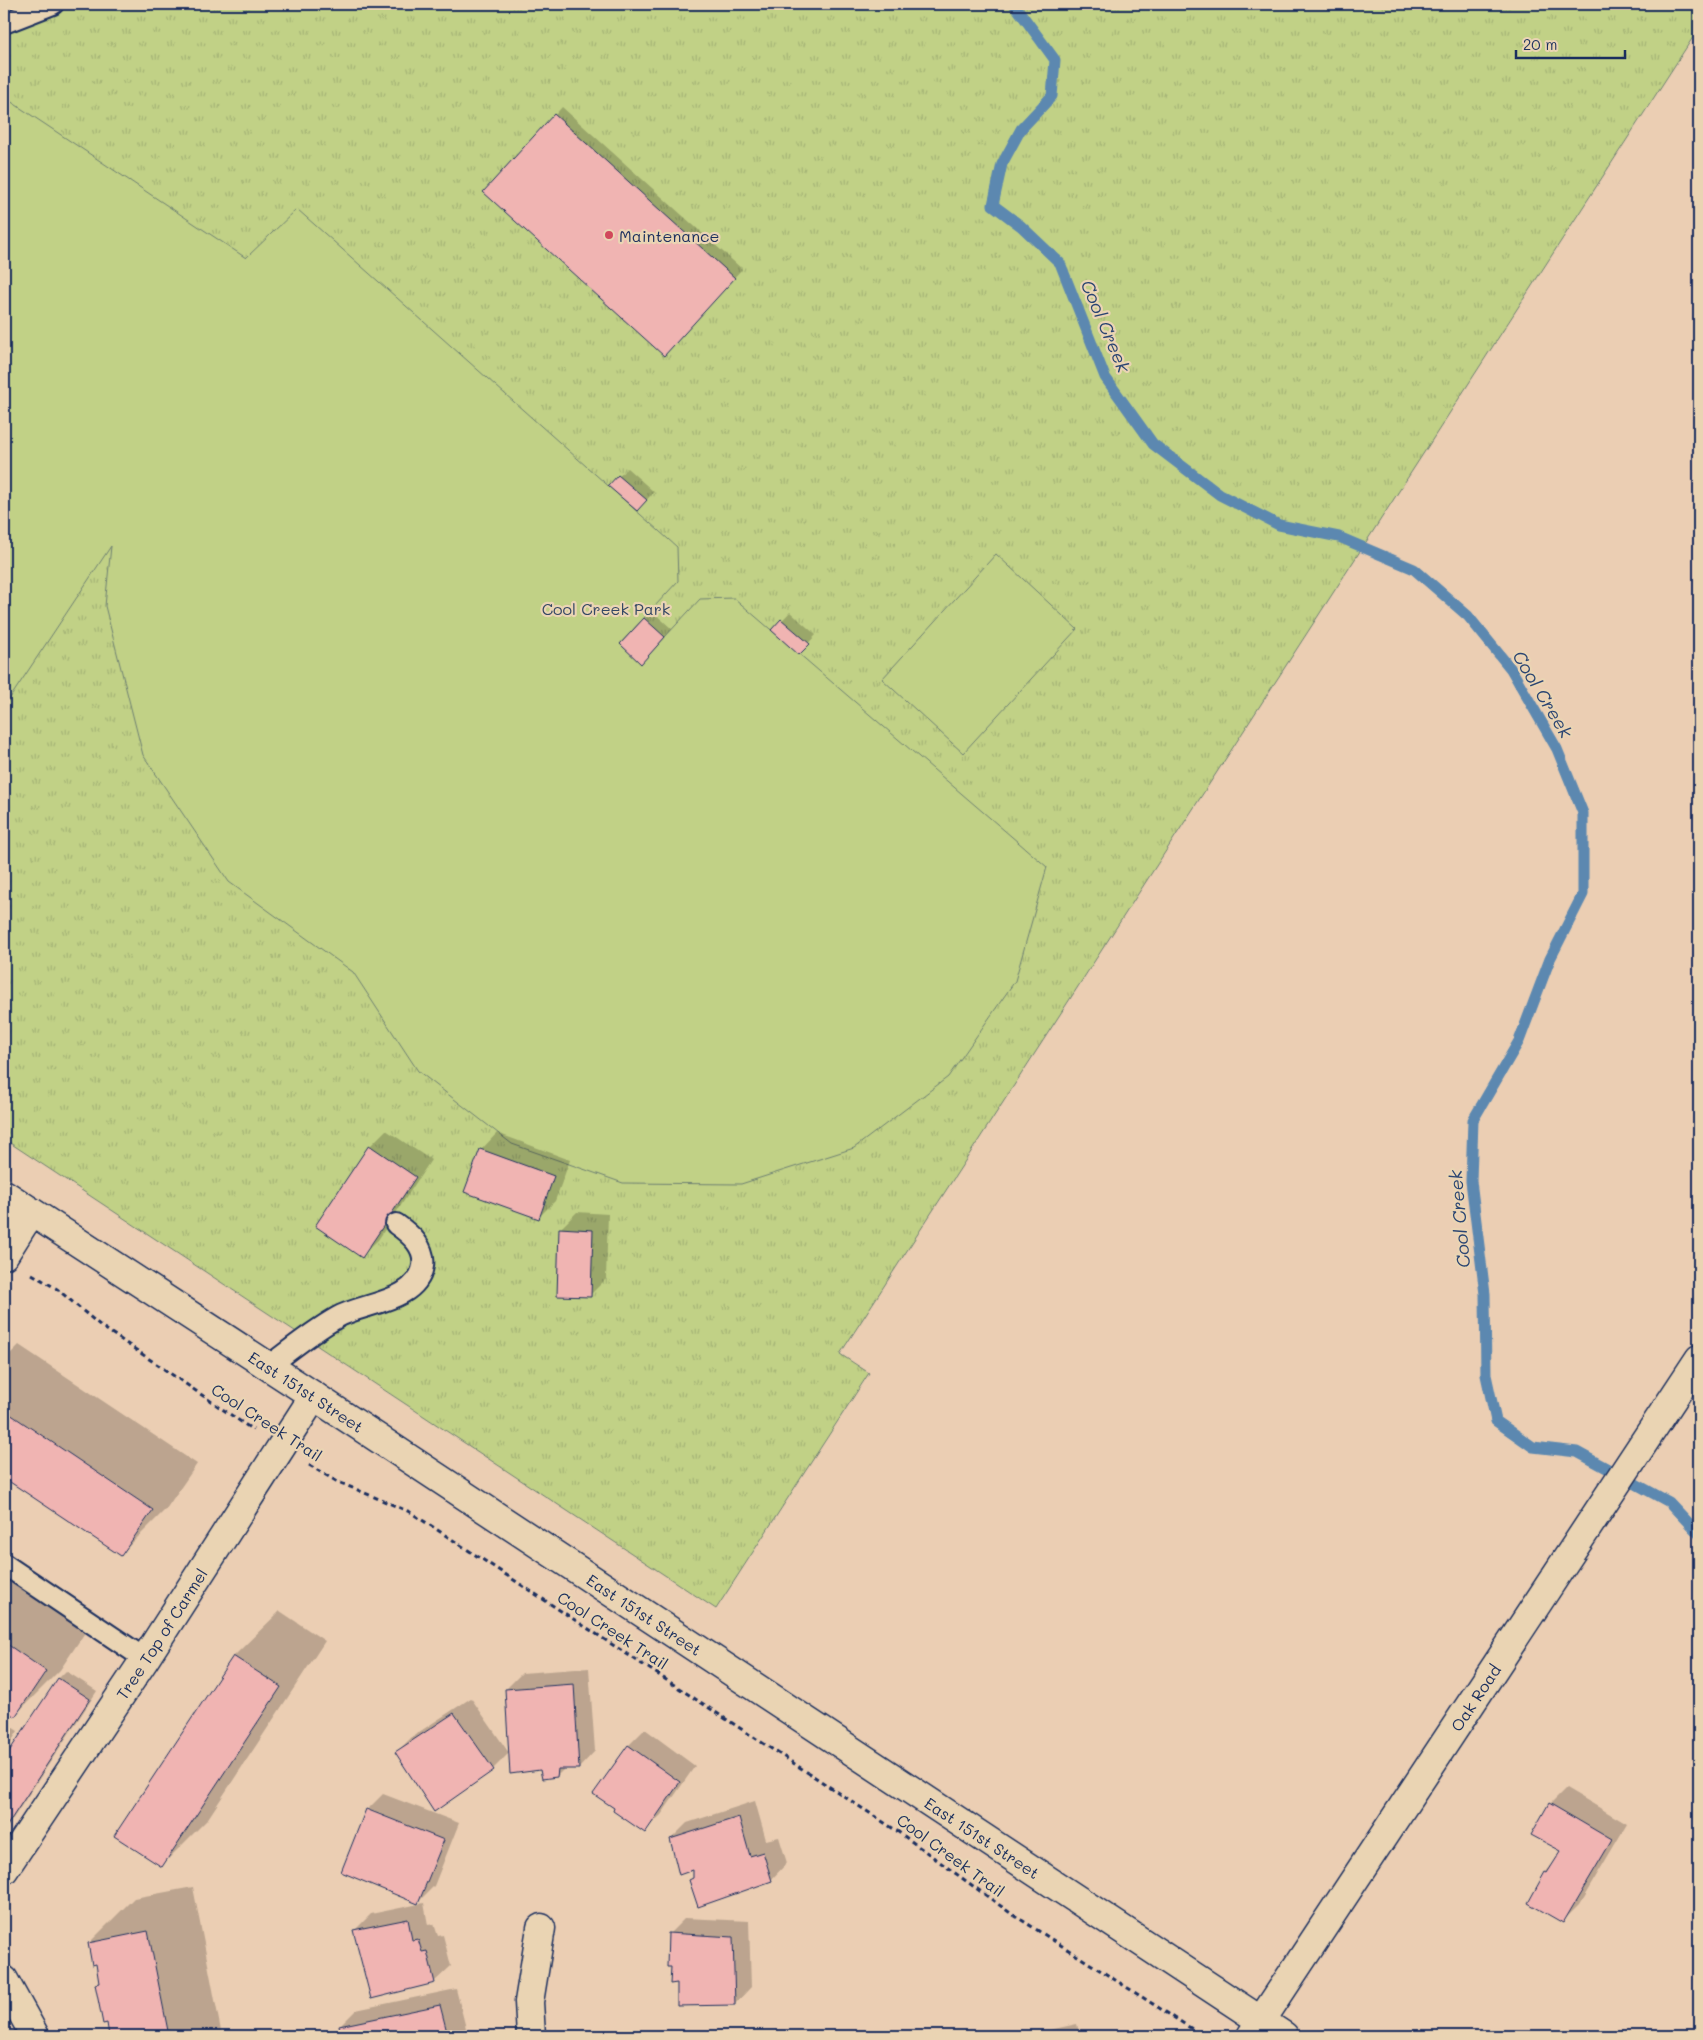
<svg xmlns="http://www.w3.org/2000/svg" width="1703" height="2040" viewBox="0 0 1703 2040" font-family="Mali,sans-serif">
<style>
.grass{fill:url(#grass-tufts);stroke:#6e8072}
.pitch{fill:#c1d186;stroke:#6e8072}
.shadow{fill:#0003}
.lines{fill:none;stroke-linecap:round;stroke-linejoin:round}
.stream{stroke:#5b88b0;stroke-width:11}
.building{fill:#f0b4b2;stroke:#1b2f5e}
.service-casing{stroke:#1b2f5e;stroke-width:24}
.minor-casing{stroke:#1b2f5e;stroke-width:31}
.tertiary-casing{stroke:#1b2f5e;stroke-width:31}
.path{stroke:#1b2f5e;stroke-width:3;stroke-dasharray:5 4;stroke-linecap:butt}
.service{stroke:#ead4b3;stroke-width:20}
.minor{stroke:#ead4b3;stroke-width:28}
.tertiary{stroke:#ead4b3;stroke-width:28}
.poi-dot{fill:#d1495b;stroke:#ead4b3;stroke-width:2}
.labels{text-anchor:middle;dominant-baseline:central;stroke-width:4.5;stroke-linejoin:round;paint-order:stroke}
.poi-label{font-size:16px;fill:#1b2f5e;stroke:#ead4b3;text-anchor:start}
.park-label{font-size:16px;fill:#344764;stroke:#ead4b3}
.street-label{font-size:16px;fill:#1b2f5e;stroke:#ead4b3}
.water-label{font-size:18px;font-style:italic;fill:#2b4572;stroke:#ead4b3}
</style>
<defs>
<pattern id="grass-tufts" width="24" height="20" patternUnits="userSpaceOnUse" patternTransform="scale(1.25)"><rect width="24" height="20" fill="#c1d186"/><path d="M3 7l-1-3M5 7V3M7 7l1-3M15 17l-1-3M17 17v-4M19 17l1-3" fill="none" stroke="#a5b476"/></pattern>
</defs>
<rect width="100%" height="100%" fill="#ebceb3"/>
<filter id="ink" filterUnits="userSpaceOnUse"><feTurbulence type="fractalNoise" baseFrequency=".02" numOctaves="2"/><feDisplacementMap in="SourceGraphic" scale="10" xChannelSelector="R" yChannelSelector="G"/><feConvolveMatrix kernelMatrix="1 2 1 2 8 2 1 2 1" color-interpolation-filters="sRGB"/></filter>
<g filter="url(#ink)">
<path class="grass" d="M4,4H1699V28L840,1354L869,1373L716,1609L4,1139Z"/>
<path class="pitch" d="M4,97L246,258L297,209L677,547L678,581L620,644L641,663L700,599L734,598L1047,867L1015,981L948,1077L854,1148L741,1184L623,1183L512,1144L418,1071L353,972L229,882L143,755L105,606L111,546L4,707Z
M996,554L1077,629L963,753L882,679Z"/>
<path class="shadow" d="M562,107L742,269L672,346L555,115Z
M627,468L654,492L637,510L610,486Z
M652,611L672,629L649,654L621,644Z
M790,612L816,635L799,653L773,630Z
M386,1130L431,1160L378,1240L361,1256L317,1226L370,1146Z
M497,1133L570,1160L555,1201L539,1217L481,1150Z
M577,1212L608,1214L606,1279L590,1295L560,1229Z
M19,1345L197,1464L166,1509L121,1554L4,1476V1360Z
M4,1567L90,1625L60,1670L15,1715L4,1708Z
M280,1611L325,1641L207,1820L161,1866L116,1835L234,1656Z
M589,1668L595,1751L579,1768H565L557,1776L541,1769L506,1689L522,1673Z
M66,1671L97,1691L4,1832V1761L58,1679Z
M471,1698L509,1753L493,1769L397,1752L413,1736Z
M4,1722L18,1731L4,1753Z
M645,1729L695,1766L661,1815L644,1831L595,1794L629,1745Z
M1566,1788L1627,1824L1579,1905L1563,1921L1529,1903L1546,1872L1563,1851L1533,1834L1550,1804Z
M383,1794L459,1823L434,1886L417,1903L367,1810Z
M755,1801L766,1840L779,1837L787,1863L771,1880L694,1877V1869L671,1839L687,1823Z
M193,1887L222,2036H111L96,1985L100,1981L97,1963L89,1943L134,1898Z
M424,1903L428,1925L434,1924L438,1936L443,1935L451,1966L434,1982L354,1931L371,1914Z
M685,1918L749,1921L751,1987L735,2004L678,1982L672,1966L669,1934Z
M456,1989L468,2036H343L340,2026L356,2010Z
M1077,2024L1080,2036H1022Z"/>
<g class="lines">
<path class="stream" d="M1014,4L1055,60L1052,96L1021,129L1002,164L993,205L1021,226L1060,263L1105,377L1153,444L1220,495L1279,525L1339,537L1414,569L1468,616L1511,669L1557,749L1583,813V894L1550,959L1519,1041L1473,1120L1471,1181L1485,1294L1486,1375L1496,1421L1533,1447L1577,1452L1669,1502L1699,1534"/>
</g>
<path class="building" d="M554,114L735,278L664,356L483,192Z
M618,475L647,500L637,511L608,486Z
M644,618L665,637L641,664L620,644Z
M781,619L810,644L799,655L771,630Z
M369,1145L416,1177L362,1258L315,1226Z
M480,1149L554,1176L539,1219L464,1192Z
M559,1228L593,1230L591,1297L557,1296Z
M4,1410L153,1510L121,1556L4,1478Z
M4,1642L46,1671L15,1717L4,1709Z
M233,1656L281,1687L162,1867L114,1836Z
M58,1678L90,1699L4,1830V1759Z
M574,1684L579,1769H558L557,1777L542,1779L540,1770L510,1774L505,1689Z
M454,1713L494,1770L434,1812L395,1752Z
M628,1745L680,1782L645,1833L613,1811L614,1808L593,1794Z
M1549,1803L1612,1840L1563,1923L1528,1903L1545,1872L1547,1873L1561,1851L1531,1835Z
M366,1809L444,1840L418,1904L341,1872Z
M739,1817L750,1856L763,1852L772,1881L698,1907L689,1880L693,1878V1870L679,1875L670,1839Z
M408,1919L412,1940L418,1939L422,1952L427,1951L435,1983L371,1999L353,1930Z
M148,1931L169,2036H109L107,2023L103,2024L95,1984L99,1983L96,1964L92,1965L88,1943Z
M668,1933L733,1937L735,2005L677,2006V1983L670,1984L671,1967H667Z
M440,2005L448,2036H341L339,2026Z"/>
<g class="lines">
<g class="service-casing">
<path id="service" d="M4,23L53,4
M269,1366C291,1349 313,1331 338,1317C363,1303 417,1302 423,1266C426,1247 410,1234 396,1224
M4,1564L145,1659"/>
</g>
<g class="minor-casing">
<g id="minor">
<path d="M4,1255L31,1212"/>
<path id="s1" d="M4,1870L145,1659L314,1396"/>
<path d="M4,1980L35,2036"/>
<path d="M531,2036L529,2002L541,1928"/>
<path id="s2" d="M1251,2036L1699,1359"/>
</g>
</g>
<g class="tertiary-casing">
<g id="tertiary">
<path id="s3" d="M4,1194L314,1396L1284,2036"/>
</g>
</g>
<path class="path" d="M32,1274L57,1289L101,1326L253,1430
M309,1465L336,1481L410,1512L897,1831L1009,1912L1203,2036"/>
<use href="#service" class="service"/>
<use href="#minor" class="minor"/>
<use href="#tertiary" class="tertiary"/>
</g>
</g>
<circle class="poi-dot" cx="609" cy="235" r="5"/>
<g class="labels">
<g class="poi-label">
<text x="619" y="235">Maintenance</text>
</g>
<g class="park-label">
<text x="606" y="608">Cool Creek Park</text>
</g>
<g class="street-label">
<text stroke="none"><textPath href="#s3" startOffset="361">East 151st Street</textPath></text>
<text transform="translate(267 1422) rotate(33)">Cool Creek Trail</text>
<text stroke="none"><textPath href="#s3" startOffset="766">East 151st Street</textPath></text>
<text transform="translate(613 1630) rotate(33)">Cool Creek Trail</text>
<text stroke="none"><textPath href="#s1" startOffset="284">Tree Top of Carmel</textPath></text>
<text stroke="none"><textPath href="#s2" startOffset="406">Oak Road</textPath></text>
<text stroke="none"><textPath href="#s3" startOffset="1171">East 151st Street</textPath></text>
<text transform="translate(951 1855) rotate(36)">Cool Creek Trail</text>
</g>
<g class="water-label">
<text transform="translate(1106 326) rotate(67)">Cool Creek</text>
<text transform="translate(1543 694) rotate(59)">Cool Creek</text>
<text transform="translate(1459 1219) rotate(-95)">Cool Creek</text>
</g>
</g>
<rect width="1703" height="2040" fill="none" stroke="#ead4b3" stroke-width="20"/>
<rect x="10" y="10" width="1683" height="2020" fill="none" stroke="#1b2f5e" stroke-width="2" filter="url(#ink)"/>
<path d="M1516 50v8h109v-8" fill="none" stroke="#1b2f5e" stroke-width="2.5"/>
<text x="1523" y="50" font-size="15" fill="#1b2f5e" stroke="#ead4b3" stroke-width="4" paint-order="stroke">20 m</text>
</svg>
